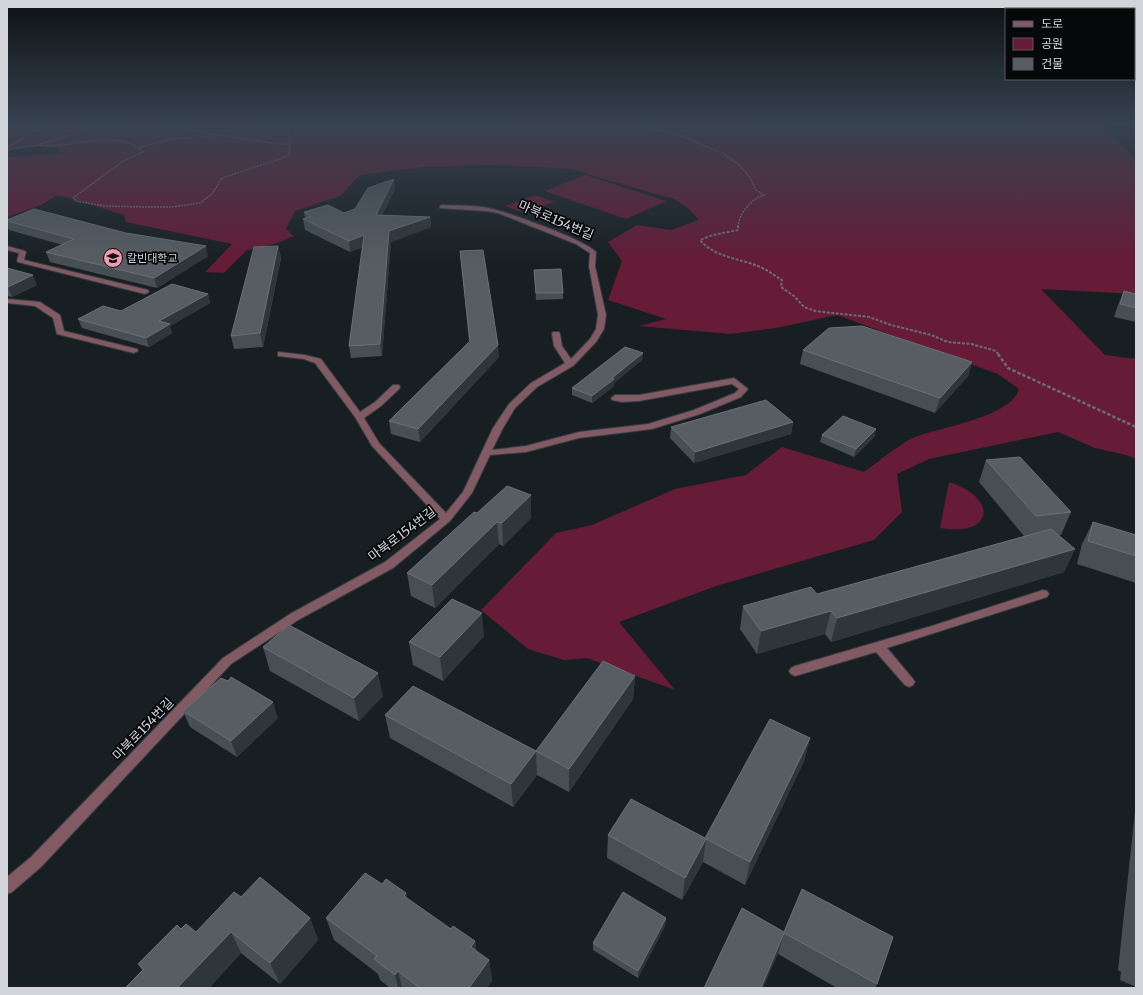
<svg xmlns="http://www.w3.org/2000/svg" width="1143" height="995" viewBox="0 0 1143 995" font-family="Merriweather,'Noto Sans KR',serif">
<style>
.green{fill:#661b36}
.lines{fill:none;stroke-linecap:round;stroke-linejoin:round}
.minor-casing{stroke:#363c40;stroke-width:2}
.path-far2{stroke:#696e72;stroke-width:1.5;stroke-dasharray:2 1;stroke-linecap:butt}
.path-far1{stroke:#696e72;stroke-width:2;stroke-dasharray:3 1.5;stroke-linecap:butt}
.path{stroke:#696e72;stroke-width:2.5;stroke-dasharray:3.5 2;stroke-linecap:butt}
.minor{fill:#815a64;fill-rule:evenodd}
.wall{fill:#484f54}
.shaded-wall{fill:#2f363a}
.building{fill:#575d62;stroke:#6a7075}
.labels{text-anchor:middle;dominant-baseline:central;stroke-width:3.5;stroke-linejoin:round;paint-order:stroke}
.far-poi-label{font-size:11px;fill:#d1d5d9;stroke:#06080a;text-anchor:start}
.street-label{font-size:13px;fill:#d1d5d9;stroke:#06080a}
</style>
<rect width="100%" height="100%" fill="#181f23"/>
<path class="green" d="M7,124H1103L1136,160V294L1041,289L1105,355L1136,359V459L1126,455L1095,448L1058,432L929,459L897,474L902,512L874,540L716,586L619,622L675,690L587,658L564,660L528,649L481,610L556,533L592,525L675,489L746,475L782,447L864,472C878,462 901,443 915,437C941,427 1011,417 1019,389L998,374L837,315L776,328L731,334L639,326L666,319L608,300L622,261L608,242L637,225L671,230L699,220L688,208L674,199L600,178L573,169L492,165L425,167L360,175L340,196L295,211L286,229L294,236L278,243L247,250L224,273L205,272L232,244L126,222L124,215L66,197L56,196L41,205L7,217V157L71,153L57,152L59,148L26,146L7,151Z
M585,175H586L666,201L626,219L545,191Z
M535,195L554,202L524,213L505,206Z
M949,482C999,498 994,537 940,528Z"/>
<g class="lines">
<g class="minor-casing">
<path id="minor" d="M1133,124H1136V126Z
M442,205C457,206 474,205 488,208C508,212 583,239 596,252L595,266L606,315L604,329L596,342L573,366L537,387L515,408L503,428L492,450L526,446L579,432L648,424L694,410L735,393L739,389L732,384L639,401L622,402L612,400L611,398L615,395H639L734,378L748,389L741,397L700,414L652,429L579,438L526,452L490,455L472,493L450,521L393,568L298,620L231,664L41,867L12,892L7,894V877L31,857L223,658L290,614L385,562L440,519L372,446L355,417L315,363L304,359L278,356V352L305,355L321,359L360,412L375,402L393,385H399L400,387L399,389L381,406L364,418L379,443L446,513L463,492L493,428L509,404L531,383L565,363L554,346L552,334L553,332H559L560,334L562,346L571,359L590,339L596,329L598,315L589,266L590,253L576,244L498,213L486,211L440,208V206Z
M7,246L25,251L26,252L24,260L148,290L149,292L145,294L18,262L17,261L19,253L7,250Z
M7,299L40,302L60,315L64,331L137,349L138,351L134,353L57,334L53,318L35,306L7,303Z
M1043,590L1047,591L1049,594L1047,597L887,648L913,679L915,682L913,685L909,687L905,685L876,652L795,676L791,674L789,671L791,668L795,666L935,625Z"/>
</g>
<path class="path-far2" d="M155,124H157
M170,124L203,133L279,144H291
M640,124L690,139L724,154L738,164L749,176L756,190L764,195C752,198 739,214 738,226
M37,145L78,133L86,127L125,124
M31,146C41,145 52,146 62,145C88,142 122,132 143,152L123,161L73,198L76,201L104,206L145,207H171L200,203L212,194L222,178L280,159L289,154L290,142L288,124
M140,147L176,138L218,137
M7,148L45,124
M7,150L32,146"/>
<path class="path-far1" d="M738,225V230L713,235L700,240C715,258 740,258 760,267C768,270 775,276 782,280L781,287L794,296L804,307L815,311L869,317L891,325L931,335L948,342L971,344L996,351L999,355"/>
<path class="path" d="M998,354L1008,368L1136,427"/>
<use href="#minor" class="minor"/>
</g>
<path class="wall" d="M394,179L395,189L382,215L430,217L431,227L391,242L382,356L351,358L349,346L363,247L350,252L305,230L303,219L305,218L304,212L344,213L355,209Z
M7,220L208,256L157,288L50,262L46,252L63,245L9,230L7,225Z
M278,246L281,258L263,347L234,349L231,336Z
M460,251L499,357L420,442L391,434L389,421L469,342Z
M7,268L37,285L12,297L7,296Z
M534,270L563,293V299L536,300Z
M1124,291L1136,294V322L1114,317L1118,305Z
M208,294L210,303L170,326L172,333L149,347L82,328L78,319Z
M803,350L972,362L968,376L935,413L800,364Z
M643,353L642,360L614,383V386L592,403L572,395V388Z
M793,422L791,434L694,463L670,438L671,427Z
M876,429L874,437L854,457L820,442L822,435Z
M986,460L1071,512L1061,535H1058L1075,549L1064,572L831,642L825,634L757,654L740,629L743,606L817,594L1024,536L979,482Z
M531,495V518L503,546L499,544L435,608L411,596L407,573L477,513Z
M1093,522L1136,535V583L1077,564L1082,544Z
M484,636L443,681L413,665L409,642Z
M263,647L383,696L359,721L270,671Z
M635,676L633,699L569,792L537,775L513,807L390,738L385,715L536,751Z
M183,711L278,718L237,757L190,727Z
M810,738L804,761L745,885L703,862L682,900L607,858L608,835L705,838Z
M1136,802V987L1120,980L1121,972L1118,970Z
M382,884L406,893L407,899L451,929L475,941L476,951L489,960L492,981L487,988H390L380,980L378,974L334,940L326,918Z
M241,897L310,918L318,940L280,984L241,953L209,988H125L142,970L138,964L181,929L196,932Z
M742,908L877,984L875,988H837L778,954Z
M666,918L665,926L638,978L593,950V943Z"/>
<path class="shaded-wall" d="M394,179L395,189L377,225L376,215Z
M430,217L431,227L391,242L382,356L380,344L389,231Z
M364,235L366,246L350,252L349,241Z
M206,246L208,256L157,288L154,278Z
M278,246L281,258L263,347L260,333Z
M33,275L37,285L12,297L8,287Z
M208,294L210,303L170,326L172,333L149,347L146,338L159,321Z
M498,345L499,357L420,442L418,429Z
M643,353L642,360L614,383V386L592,403V396L612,378Z
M972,362L968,376L935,413L940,398Z
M793,422L791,434L694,463L695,452Z
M876,429L874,437L854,457L856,449Z
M531,495V518L503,546L502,523Z
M497,522L499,544L435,608L432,585Z
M1075,549L1064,572L831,642L837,618Z
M831,611L825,634L757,654L761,631Z
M482,613L484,636L443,681L440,657Z
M378,673L383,696L359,721L354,698Z
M635,676L633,699L569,792V769Z
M273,702L278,718L237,757L231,741Z
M810,738L804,761L745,885L750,862Z
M536,751L537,775L513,807L511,784Z
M706,839L703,862L682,900L685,878Z
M406,893L411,915L404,896Z
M310,918L318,940L280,984L270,963Z
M666,918L665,926L638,978V971Z
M231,932L241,953L209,988H177Z
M784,933L778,954L763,988H761Z
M475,941L478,963L471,947Z
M489,960L492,981L487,988H469Z
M398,971L402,988H398L395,975Z"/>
<path class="building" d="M394,179L376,215L430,217L389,231L380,344L349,346L364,235L349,241L303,219L311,216L304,212L328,205L344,213L355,209L368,188Z
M34,209L126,233L206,246L154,278L46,252L74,239L7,221V220Z
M278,246L260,333L231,336L254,247Z
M483,250L498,345L418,429L389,421L470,341L460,251Z
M7,268L33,275L8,287H7Z
M561,269L563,293H536L534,270Z
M172,284L208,294L159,321L170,324L146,338L78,319L103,306L121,311Z
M1124,291L1136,294V308L1120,304Z
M862,326L972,362L940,398L803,350L829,328Z
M625,347L643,353L612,378L614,379L592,396L572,388Z
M766,400L793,422L695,452L671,427Z
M843,416L876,429L856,449L822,435Z
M1020,457L1071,512L1036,516L986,460Z
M507,486L531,495L502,523L497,522L432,585L407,573L474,512L477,513Z
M1093,522L1136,535V556L1088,541Z
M1051,529L1075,549L837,618L831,611L761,631L743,606L811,587L817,594Z
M452,599L482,613L440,657L409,642Z
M289,625L378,673L354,698L263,647Z
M603,661L635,676L569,769L536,751L511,784L385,715L413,686L536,751Z
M231,677L273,702L231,741L183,711L221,678L228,681Z
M770,719L810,738L750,862L706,839L685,878L608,835L631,799L705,838Z
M365,873L382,884L386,879L406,893L404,896L451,929L453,926L475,941L471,947L489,960L469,988H420L398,971L395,975L374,959L377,956L326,918Z
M260,877L310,918L270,963L231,932L177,988H125L144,969L138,964L177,925L181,929L186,924L196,932L234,892L241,897Z
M802,889L893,937L877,984L784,933L761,988H704L742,908L784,932Z
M623,892L666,918L638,971L593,943Z"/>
<linearGradient id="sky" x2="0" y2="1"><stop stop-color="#0d1113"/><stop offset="0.47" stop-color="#374250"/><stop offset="1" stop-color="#374250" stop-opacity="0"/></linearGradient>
<rect width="1143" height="264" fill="url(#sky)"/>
<defs>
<g id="university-disc" transform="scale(1)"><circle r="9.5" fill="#f19ab1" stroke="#06080a"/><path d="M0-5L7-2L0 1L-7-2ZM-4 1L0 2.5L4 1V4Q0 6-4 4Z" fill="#111"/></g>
</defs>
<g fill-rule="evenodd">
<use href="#university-disc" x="113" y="258"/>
</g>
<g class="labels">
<g class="far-poi-label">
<text x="127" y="258">칼빈대학교</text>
</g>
<g class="street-label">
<text transform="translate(556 220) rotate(23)">마북로154번길</text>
<text transform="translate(402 534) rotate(-37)">마북로154번길</text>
<text transform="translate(143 729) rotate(-46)">마북로154번길</text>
</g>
</g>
<rect width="1143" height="995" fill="none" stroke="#d1d5d9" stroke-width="16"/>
<rect x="1005" y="8" width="130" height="72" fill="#06080a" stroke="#575a5d"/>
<rect x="1013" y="21" width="20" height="6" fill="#815a64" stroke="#575a5d"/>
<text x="1041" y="28" font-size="12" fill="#d1d5d9">도로</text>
<rect x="1013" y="38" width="20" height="12" fill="#661b36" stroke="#575a5d"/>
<text x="1041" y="48" font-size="12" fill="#d1d5d9">공원</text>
<rect x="1013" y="58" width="20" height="12" fill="#575d62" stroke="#575a5d"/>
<text x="1041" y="68" font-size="12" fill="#d1d5d9">건물</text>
</svg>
